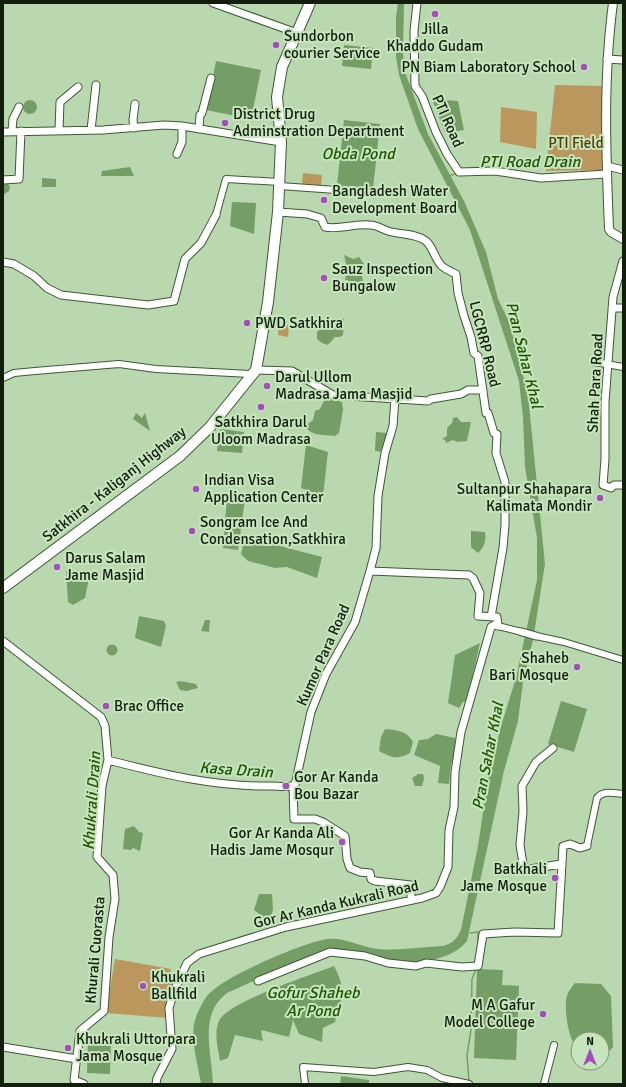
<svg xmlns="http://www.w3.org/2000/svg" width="626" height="1087" viewBox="0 0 626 1087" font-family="Signika,sans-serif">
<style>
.park{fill:#bb975e}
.water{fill:#759e67}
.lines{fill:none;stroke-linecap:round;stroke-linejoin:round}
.stream{stroke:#759e67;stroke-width:1.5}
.minor-casing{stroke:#3e5835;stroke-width:8}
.tertiary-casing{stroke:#3e5835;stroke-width:9}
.secondary-casing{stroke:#3e5835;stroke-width:10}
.trunk-casing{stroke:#3e5835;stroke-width:12}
.minor{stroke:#fff;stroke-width:6}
.tertiary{stroke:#fff;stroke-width:7}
.secondary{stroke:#fff;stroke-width:8}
.trunk{stroke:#fff;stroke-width:10}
.poi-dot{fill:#a44ebc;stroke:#c6e5bc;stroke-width:1.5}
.labels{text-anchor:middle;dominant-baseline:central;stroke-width:4;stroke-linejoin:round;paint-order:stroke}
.poi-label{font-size:15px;fill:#121d0e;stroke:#c6e5bc;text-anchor:start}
.street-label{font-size:15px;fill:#121d0e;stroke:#c6e5bc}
.park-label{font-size:15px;fill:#543905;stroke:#c6e5bc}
.water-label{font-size:16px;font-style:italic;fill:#1f5501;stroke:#c6e5bc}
</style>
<rect width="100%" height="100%" fill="#b9d8af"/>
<path class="park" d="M555,85L602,86L603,170L546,171Z
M501,107L537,112L536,149L500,142Z
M303,173L322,175L321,185L302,184Z
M279,323L289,325L288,337L278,335Z
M115,959L171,969L168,978L176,982L168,1018L106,1013Z"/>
<path class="water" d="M398,3H404L403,53L405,72L428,134L464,201L486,252L498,299L510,324L528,395L545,564L533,640L523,682L518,721L504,771L467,941C447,966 402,964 373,958C364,956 350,950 340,952C300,958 263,977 227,993C198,1015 212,1053 213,1084H201C198,1065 191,1042 194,1024C196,1015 202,1003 207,996C222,977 302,943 327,939C344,937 361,947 378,949C399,951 420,947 442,946C452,944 456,940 461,930L478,846L488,779L501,726L516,678L537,580V538L525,467L523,417L519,381L470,230L418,129L399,75L396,57V17Z
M344,45L373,48L371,69L342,66Z
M216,61L261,70L251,119L206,110Z
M432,99L458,101L464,130L445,133Z
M23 107a7 7 0 1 1 14 0a7 7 0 1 1-14 0Z
M344,120L380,124L373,189L337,185Z
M130,167L134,176H101L102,171Z
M42,178L56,179V187H42Z
M3,182H7L10,187L9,191L4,194Z
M232,202L256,203L254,234L230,226Z
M344,255L353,259L359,257L364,264L359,269C364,279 363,281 361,291L356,287L349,288L348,280H345L347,268Z
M329,318L344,319L343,335L340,337H335L328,345L322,343L317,339V332L323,325L322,322Z
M326,397L342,402L343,410L339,433L335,436C325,435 310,436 305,426L313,420L315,411L320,409Z
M136,413L142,418L145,413L150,431L133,419Z
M457,417L461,422H471L467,441L457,442L453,440L446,443L445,440L442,439L447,436V428L452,423L453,418Z
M221,429L244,432L242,453L217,451L219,432Z
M376,432L387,433L385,452L375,451Z
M306,445L328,452L323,496L301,488Z
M227,497L245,499L238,550L223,548Z
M471,531L485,532C486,541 485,546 478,553L471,547Z
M245,537L322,557L317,578L287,567L275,568L248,561L241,554Z
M87,570L88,583L85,598L73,605L68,602L66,571Z
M139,616L164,621L166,626L161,647L135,638Z
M205,620H210L209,632L201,631Z
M480,643L467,701L463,702L459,708L448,703L455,655Z
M106.5 650a5.5 5.5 0 1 1 11 0a5.5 5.5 0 1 1-11 0Z
M180,681L196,684L198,688L187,691L180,690L176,682Z
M561,701L587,709L574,752L548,744Z
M385,729C398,730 407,731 413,742L410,753C397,760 393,758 379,751L381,737Z
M436,734L455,738L456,751L451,764L449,784L438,783L440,766L414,755L419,740L428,739Z
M418,774H423L424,779L422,786H415L412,778Z
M134,826L139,832L143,833L140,851L133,848L131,850L123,849L125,829Z
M259,894H272L273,910L271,916L263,917L254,910Z
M334,966C347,991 342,996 335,1022L323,1028L322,1042L299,1034L293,1020L289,1037L261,1030L263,1041L235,1035L228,1058L220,1061C218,1048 213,1031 220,1019C231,1001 311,975 334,966Z
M477,969L503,970L502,985L519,986L516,1060L474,1058Z
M575,983L601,984L611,996L613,1047L604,1057H602V1039H578V1049C568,1040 565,1013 566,1000C567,993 571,988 575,983Z
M88,1038L111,1039L110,1074L87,1073Z
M341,1076L369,1080V1084H340Z"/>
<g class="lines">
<path class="stream" d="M451,175L456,174
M470,933L478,932V944
M469,1082L467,1055L471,1030L472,979L476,969"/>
<g class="minor-casing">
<path id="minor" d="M280,186L378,193
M216,215L226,179L280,182
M595,362L623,367
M3,378L14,373L35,371L119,364L156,369L250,374L253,372
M498,626L522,632
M536,636L564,642L623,660
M587,846L597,798C603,790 614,793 623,794
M305,1084L303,1067L374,1072L408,1067L427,1070L442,1078L469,1084
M544,1084L554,1045"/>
</g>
<g class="tertiary-casing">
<path id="tertiary" d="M213,3L297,33
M417,3L414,31L415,86L422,96L436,132L447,154L459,172L495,171L541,178L607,174
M607,59L623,60
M134,128L133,120L135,104
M199,129L200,115L202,113L211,78
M59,130L60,102L78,87
M91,130L96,85
M12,131L13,119L19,107
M3,132L103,130L164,125L182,126L281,142
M177,154L182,142V126
M607,166L623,170
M3,180L19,179L21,131
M278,212L307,214L321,218L325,227C341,230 354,223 370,225C377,225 382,229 388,231C400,235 415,233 426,241C434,248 435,261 443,267C447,270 452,272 456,274L458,293L464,316L471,337L474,353L478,356L486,413H488L494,433L497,434L496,453L505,482V525L503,548L491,617
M623,261L613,297L605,402V459L603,485L611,488L614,485H623
M3,262L14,264L34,276L47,288L61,295L148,305L174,301L185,259L201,243L216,215
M612,308H623
M256,370L292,371L333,395L428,401L431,399L461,394L468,390H483
M522,632L536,636
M3,641L101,717L105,726L108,760C162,774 215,787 271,786C278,786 288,788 295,785L311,712L326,674L355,622L370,571L376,548L378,496L385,453L393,426L395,398
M553,748L536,762L522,786L523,811L520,845L524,870L561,864
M293,786L294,819H315L323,822L345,836L347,859L350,868L360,872L370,873L371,879L375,881L411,885V900
M258,981L330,952L365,956L388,963L416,966L426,963L462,967L478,966L483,934L514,932L558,933L563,846L570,844L580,848L587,846
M3,1047L77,1059
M84,1084L74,1080L80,1031L104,1011L109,937L115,899L113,875L97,857L102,786L108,760
M156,1084L157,1078L172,1049L169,1008L174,991L187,963L199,954L286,927L422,898L436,893L440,887L448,867L449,830L454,807L455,772L461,732L491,627L494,625L498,626L497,617L478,616L480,593L473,578L469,575L370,571"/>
</g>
<g class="secondary-casing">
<path id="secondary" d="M613,3C603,78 606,154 609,229L611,232L623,239"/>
</g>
<g class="trunk-casing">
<path id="trunk" d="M3,588L180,456L210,427L256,370L268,302L278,212L281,142L277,97L282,67L310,3"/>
</g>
<use href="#minor" class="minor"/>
<use href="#tertiary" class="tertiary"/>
<use href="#secondary" class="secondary"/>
<use href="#trunk" class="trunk"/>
</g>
<g class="poi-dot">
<circle cx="435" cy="14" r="4"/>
<circle cx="276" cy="45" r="4"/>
<circle cx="584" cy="67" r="4"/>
<circle cx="225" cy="123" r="4"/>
<circle cx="324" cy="200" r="4"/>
<circle cx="324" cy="278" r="4"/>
<circle cx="247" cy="323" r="4"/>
<circle cx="267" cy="386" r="4"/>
<circle cx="261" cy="407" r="4"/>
<circle cx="196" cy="489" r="4"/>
<circle cx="600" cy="498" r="4"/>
<circle cx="192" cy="531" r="4"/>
<circle cx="57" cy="567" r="4"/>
<circle cx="577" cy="667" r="4"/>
<circle cx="106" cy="706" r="4"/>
<circle cx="286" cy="786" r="4"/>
<circle cx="342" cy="842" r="4"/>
<circle cx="555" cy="878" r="4"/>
<circle cx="143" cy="986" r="4"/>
<circle cx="543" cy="1014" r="4"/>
<circle cx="68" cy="1048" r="4"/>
</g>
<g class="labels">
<g class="poi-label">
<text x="435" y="29" text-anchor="middle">Jilla<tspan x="435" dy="17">Khaddo Gudam</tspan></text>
<text x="284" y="36">Sundorbon<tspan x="284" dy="17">courier Service</tspan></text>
<text x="576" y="67" text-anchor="end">PN Biam Laboratory School</text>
<text x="233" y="114">District Drug<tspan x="233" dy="17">Adminstration Department</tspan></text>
<text x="332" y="191">Bangladesh Water<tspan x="332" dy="17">Development Board</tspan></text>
<text x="332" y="269">Sauz Inspection<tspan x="332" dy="17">Bungalow</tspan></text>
<text x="255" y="323">PWD Satkhira</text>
<text x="275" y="377">Darul Ullom<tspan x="275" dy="17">Madrasa Jama Masjid</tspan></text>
<text x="261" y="422" text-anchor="middle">Satkhira Darul<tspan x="261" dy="17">Uloom Madrasa</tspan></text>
<text x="204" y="480">Indian Visa<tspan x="204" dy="17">Application Center</tspan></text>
<text x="592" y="489" text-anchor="end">Sultanpur Shahapara<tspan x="592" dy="17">Kalimata Mondir</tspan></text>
<text x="200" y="522">Songram Ice And<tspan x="200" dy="17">Condensation,Satkhira</tspan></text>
<text x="65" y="558">Darus Salam<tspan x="65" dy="17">Jame Masjid</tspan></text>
<text x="569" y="658" text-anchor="end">Shaheb<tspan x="569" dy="17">Bari Mosque</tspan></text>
<text x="114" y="706">Brac Office</text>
<text x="294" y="777">Gor Ar Kanda<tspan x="294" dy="17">Bou Bazar</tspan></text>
<text x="334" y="833" text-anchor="end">Gor Ar Kanda Ali<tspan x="334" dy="17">Hadis Jame Mosqur</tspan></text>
<text x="547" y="869" text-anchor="end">Batkhali<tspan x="547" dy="17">Jame Mosque</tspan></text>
<text x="151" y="977">Khukrali<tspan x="151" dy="17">Ballfild</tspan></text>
<text x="535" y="1005" text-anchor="end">M A Gafur<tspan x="535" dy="17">Model College</tspan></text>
<text x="76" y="1039">Khukrali Uttorpara<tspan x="76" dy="17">Jama Mosque</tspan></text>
</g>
<g class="street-label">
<text transform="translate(448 121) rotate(66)">PTI Road</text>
<text transform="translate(485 344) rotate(76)">LGCRRP Road</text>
<text transform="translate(595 383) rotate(-87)">Shah Para Road</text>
<text transform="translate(114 484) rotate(-38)">Satkhira - Kaliganj Highway</text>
<text transform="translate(323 655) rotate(-66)">Kumor Para Road</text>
<text transform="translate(336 904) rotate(-13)">Gor Ar Kanda Kukrali Road</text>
<text transform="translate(95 950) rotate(-85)">Khurali Cuorasta</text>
</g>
<g class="park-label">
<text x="576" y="143">PTI Field</text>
</g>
<g class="water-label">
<text x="358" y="154">Obda Pond</text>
<text x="530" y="162">PTI Road Drain</text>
<text transform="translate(524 355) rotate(76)">Pran Sahar Khal</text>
<text transform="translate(488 756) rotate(-79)">Pran Sahar Khal</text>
<text transform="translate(236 770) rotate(4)">Kasa Drain</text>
<text transform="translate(92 801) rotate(-86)">Khukrali Drain</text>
<text x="313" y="993">Gofur Shaheb<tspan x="313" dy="18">Ar Pond</tspan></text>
</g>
</g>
<rect width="626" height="1087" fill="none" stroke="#121d0e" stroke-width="8"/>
<g transform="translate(590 1051)"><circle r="19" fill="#c6e5bc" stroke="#7e9576"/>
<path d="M0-3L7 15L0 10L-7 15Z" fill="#a44ebc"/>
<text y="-6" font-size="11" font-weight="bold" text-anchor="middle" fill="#121d0e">N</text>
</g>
</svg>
